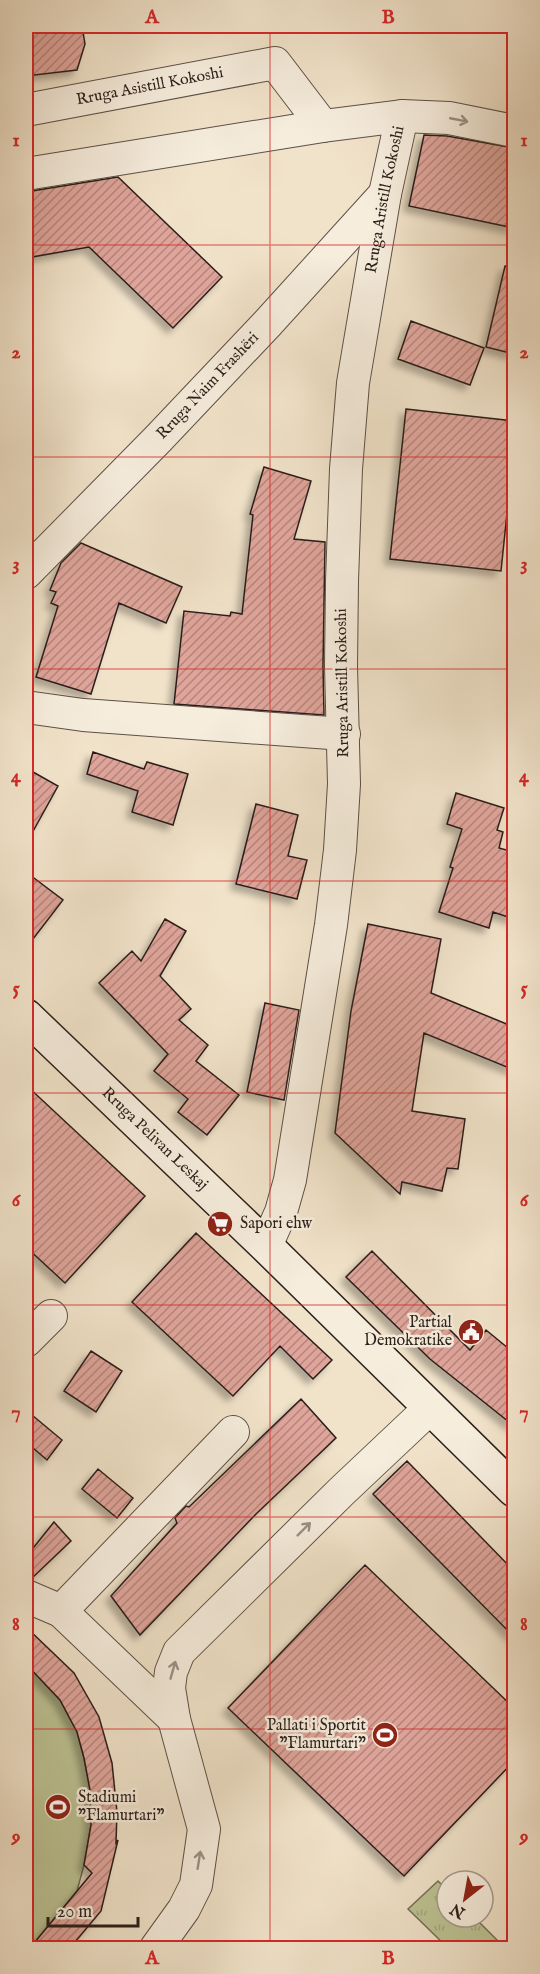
<svg xmlns="http://www.w3.org/2000/svg" width="540" height="1974" viewBox="0 0 540 1974" font-family="'IM FELL English',serif">
<style>
.park{fill:url(#park-tufts);stroke:#747157;stroke-width:1.5}
.pitch{fill:#bdc394;stroke:#747157;stroke-width:1.5}
.building{fill:url(#building-hatch);stroke:#2b1f1a;stroke-width:1.5;filter:url(#shadow)}
.lines{fill:none;stroke-linecap:round;stroke-linejoin:round}
.minor-casing{stroke:#5c5046;stroke-width:34}
.secondary-casing{stroke:#2b1f1a;stroke-width:36}
.minor{stroke:#f6eddd;stroke-width:32}
.secondary{stroke:#f6eddd;stroke-width:33}
.oneway{stroke:#9b9085}
.grid{fill:none;stroke:#d62828;stroke-width:1.5;stroke-opacity:0.55}
.labels{text-anchor:middle;dominant-baseline:central;stroke-width:5;stroke-linejoin:round;paint-order:stroke}
.street-label{font-size:16px;fill:#2b1f1a;stroke:#f6eddd}
.poi-label{font-size:16px;fill:#2b1f1a;stroke:#f6eddd;text-anchor:start}
.neatline{fill:none;stroke:#d62828;stroke-width:2}
.grid-label{font-size:20px;text-anchor:middle;font-weight:bold;fill:#d62828}
</style>
<defs>
<pattern id="park-tufts" width="24" height="20" patternUnits="userSpaceOnUse" patternTransform="scale(1.5)"><rect width="24" height="20" fill="#bdc394"/><path d="M3 7l-1-3M5 7V3M7 7l1-3M15 17l-1-3M17 17v-4M19 17l1-3" fill="none" stroke="#a3a77f"/></pattern>
<pattern id="building-hatch" width="6" height="6" patternUnits="userSpaceOnUse" patternTransform="scale(1.5)"><rect width="6" height="6" fill="#dfa49a"/><path d="M-1 1l2-2M0 6l6-6M5 7l2-2" fill="none" stroke="#b5857d"/></pattern>
<filter id="shadow"><feDropShadow dx="-5.5" dy="5.5" stdDeviation="3" flood-color="#0004"/></filter>
</defs>
<rect width="100%" height="100%" fill="#f1e3ca"/>
<filter id="stains"><feTurbulence type="fractalNoise" baseFrequency=".00333" numOctaves="4"/><feColorMatrix values="0 0 0 0 .2 0 0 0 0 .09 0 0 0 0 .02 0 0 0 .5 -.17"/></filter>
<radialGradient id="worn" r=".72"><stop offset=".6" stop-color="#630" stop-opacity="0"/><stop offset="1" stop-color="#630" stop-opacity=".3"/></radialGradient>
<path class="park" d="M438,1881L447,1890V1917H474L505,1948H448L408,1909Z"/>
<path class="pitch" d="M26,1664L60,1700L77,1732L84,1758L90,1790L91,1825L84,1865L77,1891L30,1948H26Z"/>
<path class="building" d="M26,26H82L85,44L77,70L26,76Z
M424,135L447,136L514,148V228L409,206Z
M118,177L222,277L173,328L89,247L26,258V192Z
M505,266L514,267V354L486,347Z
M411,321L484,348L470,385L398,359Z
M406,409L514,421V446L501,571L390,559Z
M264,467L311,481L294,539L325,542L323,666L324,715L174,704L184,611L230,616L231,612L242,614L253,515L250,514Z
M81,543L182,587L166,623L119,603L91,694L36,677L58,606L51,603L56,592L50,590L61,563Z
M93,752L144,769L147,762L188,774L173,825L132,812L138,791L87,774Z
M26,768L58,786L26,844Z
M456,793L504,808L497,830L503,832L499,848L514,852V919L493,912L489,928L439,912L453,868L450,867L462,829L447,824Z
M256,804L298,815L288,856L307,860L297,899L236,884Z
M26,872L63,900L26,948Z
M165,919L186,931L160,976L191,1009L179,1020L208,1045L196,1061L239,1095L207,1135L178,1112L188,1099L154,1071L168,1054L99,983L132,951L141,961Z
M368,924L441,939L431,993L514,1027V1070L424,1033L412,1111L465,1119L458,1169L447,1168L442,1191L402,1182L400,1194L335,1133L351,1011Z
M265,1003L299,1010L284,1100L247,1092Z
M26,1085L145,1196L65,1283L26,1247Z
M196,1233L332,1360L313,1379L280,1346L233,1396L132,1302Z
M372,1251L470,1350L486,1330L514,1353V1426L430,1359L346,1277Z
M91,1351L122,1371L96,1412L64,1391Z
M301,1399L336,1438L256,1514L140,1635L111,1596L177,1523L175,1518L186,1506L189,1507Z
M26,1410L62,1440L47,1460L26,1442Z
M407,1461L514,1571V1637L373,1494Z
M98,1469L133,1498L117,1518L82,1489Z
M54,1522L71,1541L31,1579L26,1578V1557Z
M365,1565L514,1708V1761L404,1876L228,1708Z
M26,1627L74,1673L99,1717L112,1763L117,1812L116,1843L118,1840L101,1911L70,1948H30L92,1873L84,1865L91,1825L90,1790L84,1758L77,1732L60,1700L26,1664Z"/>
<g class="lines">
<g class="minor-casing">
<g id="minor">
<path id="s1" d="M26,110L275,63L323,126"/>
<path d="M26,174L323,126L402,116L449,118L514,131"/>
<path id="s2" d="M26,573L158,439L267,324L385,194"/>
<path d="M26,707L83,715L344,734"/>
<path id="s3" d="M266,1246L281,1212L290,1180L331,925L340,850L344,784L341,666L342,581L346,469L353,383L385,194L402,116"/>
<path d="M26,1341L51,1316"/>
<path d="M26,1596L61,1611"/>
<path d="M174,1719L61,1611L233,1432"/>
<path d="M156,1948L184,1909L196,1885L204,1829L174,1719L169,1688L171,1672L179,1652L342,1491L430,1408"/>
</g>
</g>
<g class="secondary-casing">
<g id="secondary">
<path id="s4" d="M26,1016L266,1246L514,1490"/>
</g>
</g>
<use href="#minor" class="minor"/>
<use href="#secondary" class="secondary"/>
</g>
<defs><path id="oneway-shaft" d="M-6 0H5M1.5-3L5.5 0L1.5 3" fill="none" stroke-width="1.6" stroke-linecap="round" stroke-linejoin="round" transform="scale(1.5)"/></defs>
<g class="oneway">
<use href="#oneway-shaft" transform="translate(459 120) rotate(11)"/>
<use href="#oneway-shaft" transform="translate(304 1529) rotate(-45)"/>
<use href="#oneway-shaft" transform="translate(173 1670) rotate(-74)"/>
<use href="#oneway-shaft" transform="translate(199 1860) rotate(-81)"/>
</g>
<path class="grid" d="M270,26V1948M26,245H514M26,457H514M26,669H514M26,881H514M26,1093H514M26,1305H514M26,1517H514M26,1729H514"/>
<defs>
<g id="supermarket-disc" transform="scale(1.35)"><circle r="9.5" fill="#8f2418" stroke="#f6eddd"/><path d="M-6-5.5h2.5l.6 2H6L4.5 2H-2.5L-4.4-4H-6ZM-1.5 3.2a1.3 1.3 0 1 0 .1 0ZM3 3.2a1.3 1.3 0 1 0 .1 0Z" fill="#fff"/></g>
<g id="civic-disc" transform="scale(1.35)"><circle r="9.5" fill="#8f2418" stroke="#f6eddd"/><path d="M-.6-6.5H3V-4.5H.6V-3L4-1V1h2V6H-6V1h2V-1L-.6-3ZM-1.2 2.5V6h2.4V2.5Z" fill="#fff"/></g>
<g id="stadium-disc" transform="scale(1.35)"><circle r="9.5" fill="#8f2418" stroke="#f6eddd"/><path d="M0-5a6.5 5 0 1 0 0 10a6.5 5 0 1 0 0-10ZM-3.5-1.8h7v3.6h-7Z" fill="#fff"/></g>
</defs>
<g fill-rule="evenodd">
<use href="#supermarket-disc" x="220" y="1224"/>
<use href="#civic-disc" x="471" y="1332"/>
<use href="#stadium-disc" x="385" y="1735"/>
<use href="#stadium-disc" x="58" y="1807"/>
</g>
<g class="labels">
<g class="street-label">
<text stroke="none"><textPath href="#s1" startOffset="126">Rruga Asistill Kokoshi</textPath></text>
<text stroke="none"><textPath href="#s3" startOffset="1058">Rruga Aristill Kokoshi</textPath></text>
<text stroke="none"><textPath href="#s2" startOffset="261">Rruga Naim Frashëri</textPath></text>
<text transform="translate(343 683) rotate(-91)">Rruga Aristill Kokoshi</text>
<text stroke="none"><textPath href="#s4" startOffset="178">Rruga Pelivan Leskaj</textPath></text>
</g>
<g class="poi-label">
<text x="240" y="1224">Sapori ehw</text>
<text x="452" y="1323" text-anchor="end">Partial<tspan x="452" dy="18">Demokratike</tspan></text>
<text x="366" y="1726" text-anchor="end">Pallati i Sportit<tspan x="366" dy="18">"Flamurtari"</tspan></text>
<text x="78" y="1798">Stadiumi<tspan x="78" dy="18">"Flamurtari"</tspan></text>
</g>
</g>
<rect width="540" height="1974" fill="none" stroke="#f1e3ca" stroke-width="66"/>
<g transform="translate(465 1899) rotate(211)"><circle r="28" fill="#f6eddd" stroke="#a59b8f" stroke-width="1.5"/>
<path d="M0-4.5L10 22L0 15L-10 22Z" fill="#8f2418"/>
<text y="-9" font-size="16" font-weight="bold" text-anchor="middle" fill="#2b1f1a">N</text>
</g>
<path d="M48 1917v9h90v-9" fill="none" stroke="#2b1f1a" stroke-width="3"/>
<text x="57" y="1917" font-size="18" fill="#2b1f1a" stroke="#f6eddd" stroke-width="4.5" paint-order="stroke">20 m</text>
<rect x="33" y="33" width="474" height="1908" class="neatline"/>
<g class="grid-label">
<text x="152" y="23">A</text>
<text x="388" y="23">B</text>
<text x="16" y="146">1</text>
<text x="524" y="146">1</text>
<text x="16" y="358">2</text>
<text x="524" y="358">2</text>
<text x="16" y="570">3</text>
<text x="524" y="570">3</text>
<text x="16" y="782">4</text>
<text x="524" y="782">4</text>
<text x="16" y="994">5</text>
<text x="524" y="994">5</text>
<text x="16" y="1206">6</text>
<text x="524" y="1206">6</text>
<text x="16" y="1418">7</text>
<text x="524" y="1418">7</text>
<text x="16" y="1630">8</text>
<text x="524" y="1630">8</text>
<text x="16" y="1842">9</text>
<text x="524" y="1842">9</text>
<text x="152" y="1964">A</text>
<text x="388" y="1964">B</text>
</g>
<rect width="100%" height="100%" filter="url(#stains)"/>
<rect width="100%" height="100%" fill="url(#worn)"/>
</svg>
